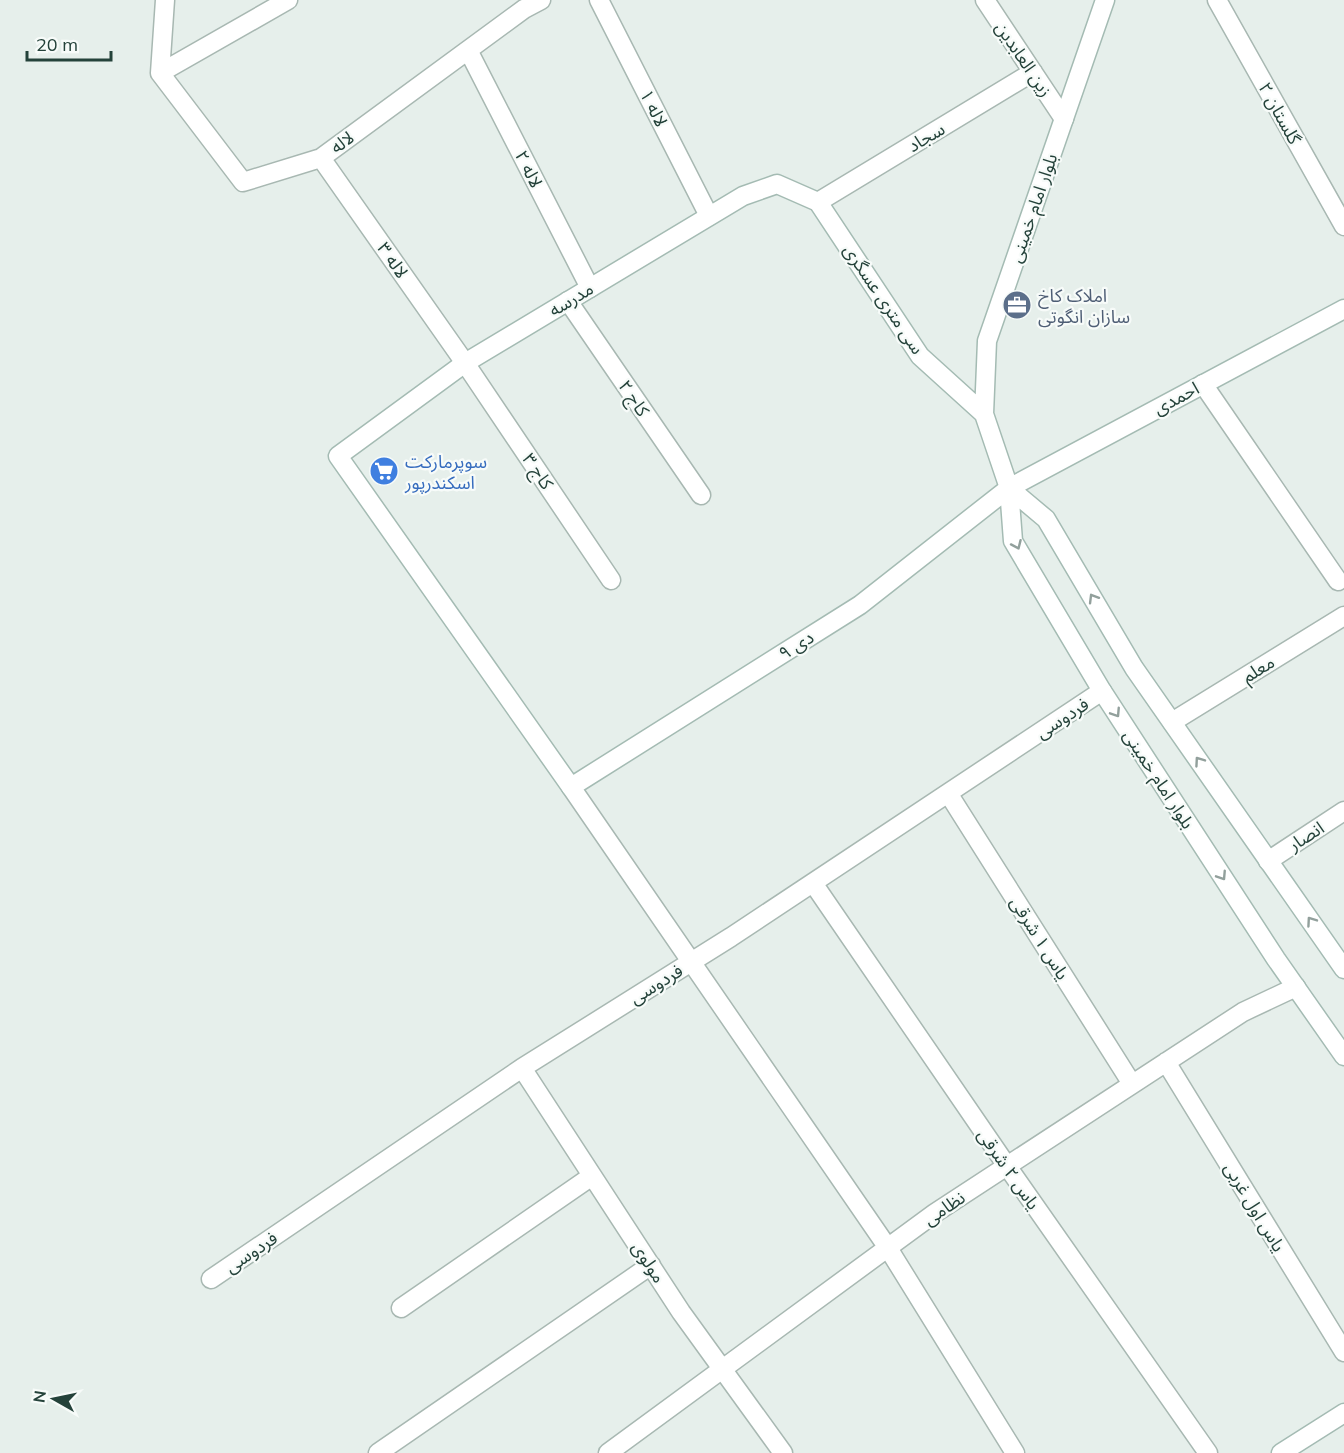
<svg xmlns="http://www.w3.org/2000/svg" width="1344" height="1453" viewBox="0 0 1344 1453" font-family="Mulish,'Noto Sans Arabic',sans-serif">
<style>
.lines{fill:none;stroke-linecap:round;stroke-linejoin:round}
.street-casing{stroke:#a8b8b2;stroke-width:21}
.secondary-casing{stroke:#a4bbb3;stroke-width:21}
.street{stroke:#fff;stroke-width:18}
.secondary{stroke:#fff;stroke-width:18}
.oneway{stroke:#92a09c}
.labels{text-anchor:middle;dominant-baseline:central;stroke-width:4.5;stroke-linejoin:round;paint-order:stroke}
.street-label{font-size:18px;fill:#24423a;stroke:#f7fbf9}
.service-label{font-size:18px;fill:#4e5e75;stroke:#f7fbf9;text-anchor:start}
.shop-label{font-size:18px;fill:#366cbe;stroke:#f7fbf9;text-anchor:start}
</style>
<rect width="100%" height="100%" fill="#e6efeb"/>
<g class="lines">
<g class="street-casing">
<path id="street" d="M599,0L709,216
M985,0L1064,119
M1217,0L1344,226
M468,50L590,288
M160,73L243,182L321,158L524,9L541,0
M160,73L288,0
M160,73L165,0
M321,158L465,363L611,580
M818,202L1033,72
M568,301L701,495
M1203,384L1338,581
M1172,722L1344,616
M571,787L888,1248L1015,1453
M948,793L1132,1084
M1268,861L1344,811
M813,883L1007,1166L1208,1453
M1166,1062L1344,1352
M522,1068L681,1312L783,1453
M211,1279L522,1068L731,937L1102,691
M401,1308L592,1176
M378,1453L651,1265
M608,1453L935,1213L1243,1012L1296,987"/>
</g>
<g class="secondary-casing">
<path id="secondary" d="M1105,0L987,341L984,414L1009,488L1013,541L1102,691L1276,959L1344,1056
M984,414L920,356L818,202L777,184L743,196L465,363L338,456L571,787L860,605L1009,488L1344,309
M1009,488L1046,519L1134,668L1344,969
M1281,1453L1344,1413"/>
</g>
<use href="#street" class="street"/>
<use href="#secondary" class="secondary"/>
</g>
<defs><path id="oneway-chevron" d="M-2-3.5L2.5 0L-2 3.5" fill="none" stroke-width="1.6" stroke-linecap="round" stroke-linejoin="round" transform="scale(1.5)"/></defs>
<g class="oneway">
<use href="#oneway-chevron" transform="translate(1017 545) rotate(66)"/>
<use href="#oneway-chevron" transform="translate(1093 598) rotate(-121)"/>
<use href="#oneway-chevron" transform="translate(1116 713) rotate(57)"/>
<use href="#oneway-chevron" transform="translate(1199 761) rotate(-125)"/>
<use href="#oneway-chevron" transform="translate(1222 876) rotate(57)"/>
<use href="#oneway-chevron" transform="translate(1311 921) rotate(-125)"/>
</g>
<defs>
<g id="office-disc" transform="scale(1.5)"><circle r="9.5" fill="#5c6f8a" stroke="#f7fbf9"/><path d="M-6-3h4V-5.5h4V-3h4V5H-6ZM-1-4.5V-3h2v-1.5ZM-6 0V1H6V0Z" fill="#fff"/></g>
<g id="supermarket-disc" transform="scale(1.5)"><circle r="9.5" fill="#3f7fe0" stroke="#f7fbf9"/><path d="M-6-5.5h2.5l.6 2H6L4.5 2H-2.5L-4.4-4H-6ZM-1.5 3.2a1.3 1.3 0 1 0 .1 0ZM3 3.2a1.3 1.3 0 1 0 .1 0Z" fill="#fff"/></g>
</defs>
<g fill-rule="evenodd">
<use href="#office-disc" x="1017" y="305"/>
<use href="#supermarket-disc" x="384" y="471"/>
</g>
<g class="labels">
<g class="street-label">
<text transform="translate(1024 59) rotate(56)">زین العابدین</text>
<text transform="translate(654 108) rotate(63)">لاله ۱</text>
<text transform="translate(1280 113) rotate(61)">گلستان ۲</text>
<text transform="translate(926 137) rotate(-31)">سجاد</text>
<text transform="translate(342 142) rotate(-36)">لاله</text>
<text transform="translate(529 169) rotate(63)">لاله ۲</text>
<text transform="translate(1033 208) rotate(-71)">بلوار امام خمینی</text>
<text transform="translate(393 260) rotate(55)">لاله ۳</text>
<text transform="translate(571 299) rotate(-31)">مدرسه</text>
<text transform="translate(884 299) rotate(56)">سی متری عسگری</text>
<text transform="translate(634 398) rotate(56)">کاج ۲</text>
<text transform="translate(1176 398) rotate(-28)">احمدی</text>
<text transform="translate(538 471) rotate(56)">کاج ۳</text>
<text transform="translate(796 645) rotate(-32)">۹ دی</text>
<text transform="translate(1258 669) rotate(-32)">معلم</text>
<text transform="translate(1062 718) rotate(-33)">فردوسی</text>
<text transform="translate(1159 779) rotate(57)">بلوار امام خمینی</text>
<text transform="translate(1306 836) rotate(-33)">انصار</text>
<text transform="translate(1040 938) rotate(58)">یاس ۱ شرقی</text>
<text transform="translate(656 984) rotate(-32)">فردوسی</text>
<text transform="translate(1009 1169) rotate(55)">یاس ۲ شرقی</text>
<text transform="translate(1255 1207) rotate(59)">یاس اول غربی</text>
<text transform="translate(944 1208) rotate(-34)">نظامی</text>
<text transform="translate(251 1252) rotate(-34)">فردوسی</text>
<text transform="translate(649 1262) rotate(57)">مولوی</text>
</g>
<g class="service-label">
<text x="1038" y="295">املاک کاخ<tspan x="1038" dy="21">سازان انگوتی</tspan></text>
</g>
<g class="shop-label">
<text x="405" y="461">سوپرمارکت<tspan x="405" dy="21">اسکندرپور</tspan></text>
</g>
</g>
<g transform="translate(54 1399) rotate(279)" stroke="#f7fbf9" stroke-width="4.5" paint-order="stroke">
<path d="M0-4.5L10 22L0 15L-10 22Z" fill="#24423a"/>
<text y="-9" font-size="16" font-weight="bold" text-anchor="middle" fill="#24423a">N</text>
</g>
<path d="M27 51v9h84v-9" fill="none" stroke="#24423a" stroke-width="3"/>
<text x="36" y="51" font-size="18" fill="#24423a" stroke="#f7fbf9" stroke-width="4.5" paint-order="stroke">20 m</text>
</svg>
